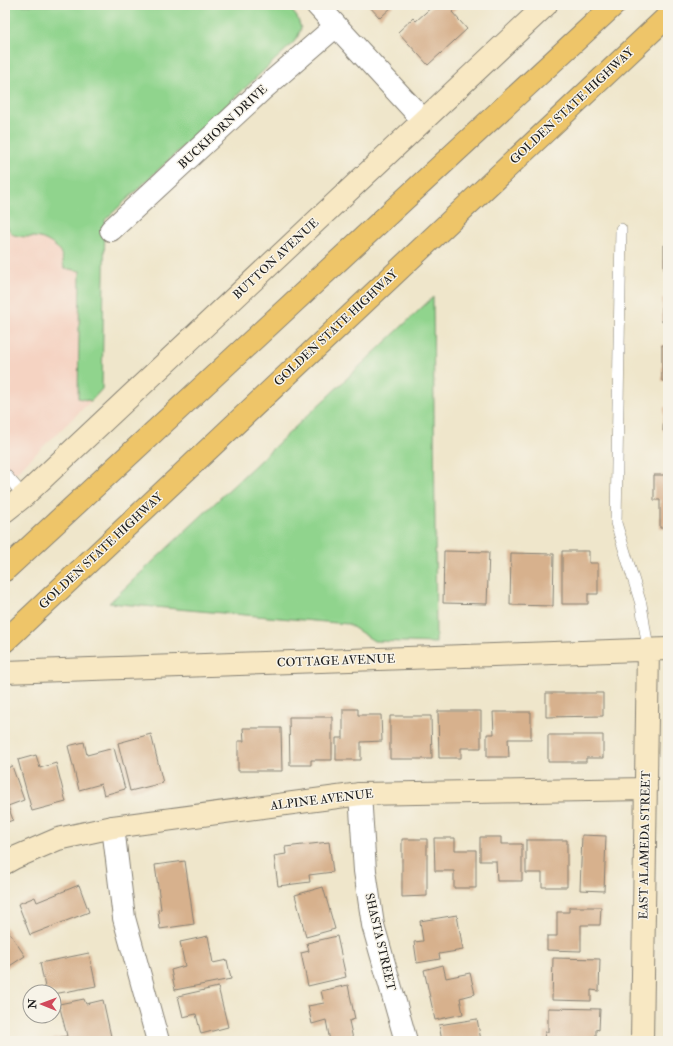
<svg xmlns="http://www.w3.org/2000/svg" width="673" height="1046" viewBox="0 0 673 1046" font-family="'IM FELL Double Pica',serif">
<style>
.built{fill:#f5d3c2}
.green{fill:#90d48d;stroke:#567854}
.building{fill:#d7b18d}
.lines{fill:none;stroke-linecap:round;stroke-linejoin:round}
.lane-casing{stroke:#868174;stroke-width:12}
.street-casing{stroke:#868174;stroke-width:24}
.secondary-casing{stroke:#868174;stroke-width:24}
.highway-casing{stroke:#868174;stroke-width:24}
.lane{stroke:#fff;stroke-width:11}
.street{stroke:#fff;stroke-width:22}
.secondary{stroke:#f8e8c3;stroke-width:22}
.highway{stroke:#eec569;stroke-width:22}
.labels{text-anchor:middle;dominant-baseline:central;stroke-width:3;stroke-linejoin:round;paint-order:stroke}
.street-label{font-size:12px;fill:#1c1c1c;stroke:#f7f3e8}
</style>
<rect width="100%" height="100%" fill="#f7f3e8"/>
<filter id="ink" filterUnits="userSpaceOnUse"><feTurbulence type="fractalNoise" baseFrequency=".025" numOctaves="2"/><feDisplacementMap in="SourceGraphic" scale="8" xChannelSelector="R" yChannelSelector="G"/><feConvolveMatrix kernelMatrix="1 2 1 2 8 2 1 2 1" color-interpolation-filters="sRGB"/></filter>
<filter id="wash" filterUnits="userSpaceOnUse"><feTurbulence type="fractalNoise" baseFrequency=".012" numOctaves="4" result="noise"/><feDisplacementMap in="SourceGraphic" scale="16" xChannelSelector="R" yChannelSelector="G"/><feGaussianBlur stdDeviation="0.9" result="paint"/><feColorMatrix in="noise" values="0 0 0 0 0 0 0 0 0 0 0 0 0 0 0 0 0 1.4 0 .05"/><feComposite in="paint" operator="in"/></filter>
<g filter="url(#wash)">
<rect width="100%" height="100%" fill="#efe6cb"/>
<path class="built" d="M5,222L7,228L24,237H36L46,240L54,245L59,250L64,268L80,271L79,398L91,401L5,483Z"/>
<path class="green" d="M5,5H287L297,17L301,28L298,36L294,42L105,220L102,389L91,401L78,398L80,271L64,268C63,262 62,254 59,250C53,243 42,237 33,237C27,237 20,237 14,235C9,232 7,226 5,222Z
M433,297L436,643L374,641L348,624L109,603Z"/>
<g id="blocks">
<path class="building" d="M368,5H394L380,18Z
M434,5H455L457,7L452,12L467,29L428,65L398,32L413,18L416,21Z
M664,245H668V270H664Z
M662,298H668V322H662Z
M662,345H668V381H662Z
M664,407H668V431H663Z
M654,475H668V528H660V500H654Z
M444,551L489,552L487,604L443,603Z
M562,551H589V563H598V594H588V604H562Z
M511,553L554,554L553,606L510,605Z
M546,693H603V716L546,717Z
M343,709H358V715H381L382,741L361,742V760H336V738H343Z
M438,711H481V748H461V758H439Z
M493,712H531V739H508L509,757H487V734H494Z
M390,716H431L432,759H390Z
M289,717H332V760H311V765H290Z
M243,728H281L282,771H238V741H244Z
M151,734L163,783L130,791L118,743Z
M548,735H603V758H586V762H548Z
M84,742L87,755L114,748L125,789L104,795L101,784L79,790L68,746Z
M36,755L40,768L56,763L66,802L32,811L18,760Z
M12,766L24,800L8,806L13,820L5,823V769Z
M582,835L606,836L604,891L580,890Z
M480,837H501V844H522V881H497L496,861H480Z
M434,838H455V850H476V888H454V871H435Z
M402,839H427V896L402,897Z
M526,840H567V887H542V873H526Z
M329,842L333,872L309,875L310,882L278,886L274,856L286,854L285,847Z
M185,861L194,924L160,929L158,910L161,909L155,865Z
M79,885L89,912L30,935L18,904L35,897L37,902Z
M323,887L335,929L306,937L295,895Z
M569,907H601L600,925H581V951L547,950V936H557V912H569Z
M457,915L463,950L439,954L440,959L417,963L414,942L423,941L420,921Z
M5,926L25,956L5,969Z
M208,936L213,963L227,960L231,979L175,990L171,970L185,966L180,942Z
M337,936L346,977L308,986L301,953L309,951L307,943Z
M89,953L96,986L54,994V992H46L40,963Z
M553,958L600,959L599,991L591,990V1001L552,1000Z
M443,965L446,978L470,973L475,994L460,998L463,1014L435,1020L424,970Z
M348,985L355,1019L349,1021L353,1039L346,1041H330L326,1020L312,1024L308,1006L324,1003L321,991Z
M218,987L228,1027L201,1034L196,1014L183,1017L178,996Z
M84,999L86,1004L103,1000L112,1041H52V1039L67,1036L59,1004Z
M548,1008L600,1009L599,1030L596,1029V1041H544L545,1032H548Z
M477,1019L481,1040L442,1041L439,1025Z"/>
</g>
</g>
<g filter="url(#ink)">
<use href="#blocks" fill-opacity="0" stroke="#868174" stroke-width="1"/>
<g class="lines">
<g class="lane-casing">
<path id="lane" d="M621,229L616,523L641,604L648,649
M5,474L24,496"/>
</g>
<g class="street-casing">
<path id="street" d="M317,5L423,120
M111,230L262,90L336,26
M360,794L365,871L373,925L406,1041
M113,827L124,918L158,1041"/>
</g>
<g class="secondary-casing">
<path id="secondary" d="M5,511L24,496L546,5
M5,672L668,649
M5,863L14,858L58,839L113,827L360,794L646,789
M642,1041L648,649"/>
</g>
<g class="highway-casing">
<path id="highway" d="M5,570L614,5
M5,641L668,16"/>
</g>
<use href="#lane" class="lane"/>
<use href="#street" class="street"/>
<use href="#secondary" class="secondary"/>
<use href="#highway" class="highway"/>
</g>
</g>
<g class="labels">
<g class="street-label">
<text transform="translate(572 106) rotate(-43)">GOLDEN STATE HIGHWAY</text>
<text transform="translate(223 127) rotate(-43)">BUCKHORN DRIVE</text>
<text transform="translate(276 259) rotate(-43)">BUTTON AVENUE</text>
<text transform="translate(336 328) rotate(-43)">GOLDEN STATE HIGHWAY</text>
<text transform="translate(101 551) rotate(-43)">GOLDEN STATE HIGHWAY</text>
<text transform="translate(336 661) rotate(-2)">COTTAGE AVENUE</text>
<text transform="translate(322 800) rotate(-7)">ALPINE AVENUE</text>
<text transform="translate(645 845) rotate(-89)">EAST ALAMEDA STREET</text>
<text transform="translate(380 942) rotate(77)">SHASTA STREET</text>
</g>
</g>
<rect width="673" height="1046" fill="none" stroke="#f7f3e8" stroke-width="20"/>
<g transform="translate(42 1004) rotate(271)"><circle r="19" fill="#f7f3e8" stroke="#9f9d96"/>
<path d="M0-3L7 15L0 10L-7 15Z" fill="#d1495b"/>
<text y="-6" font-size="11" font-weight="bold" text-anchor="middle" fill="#1c1c1c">N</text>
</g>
</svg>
